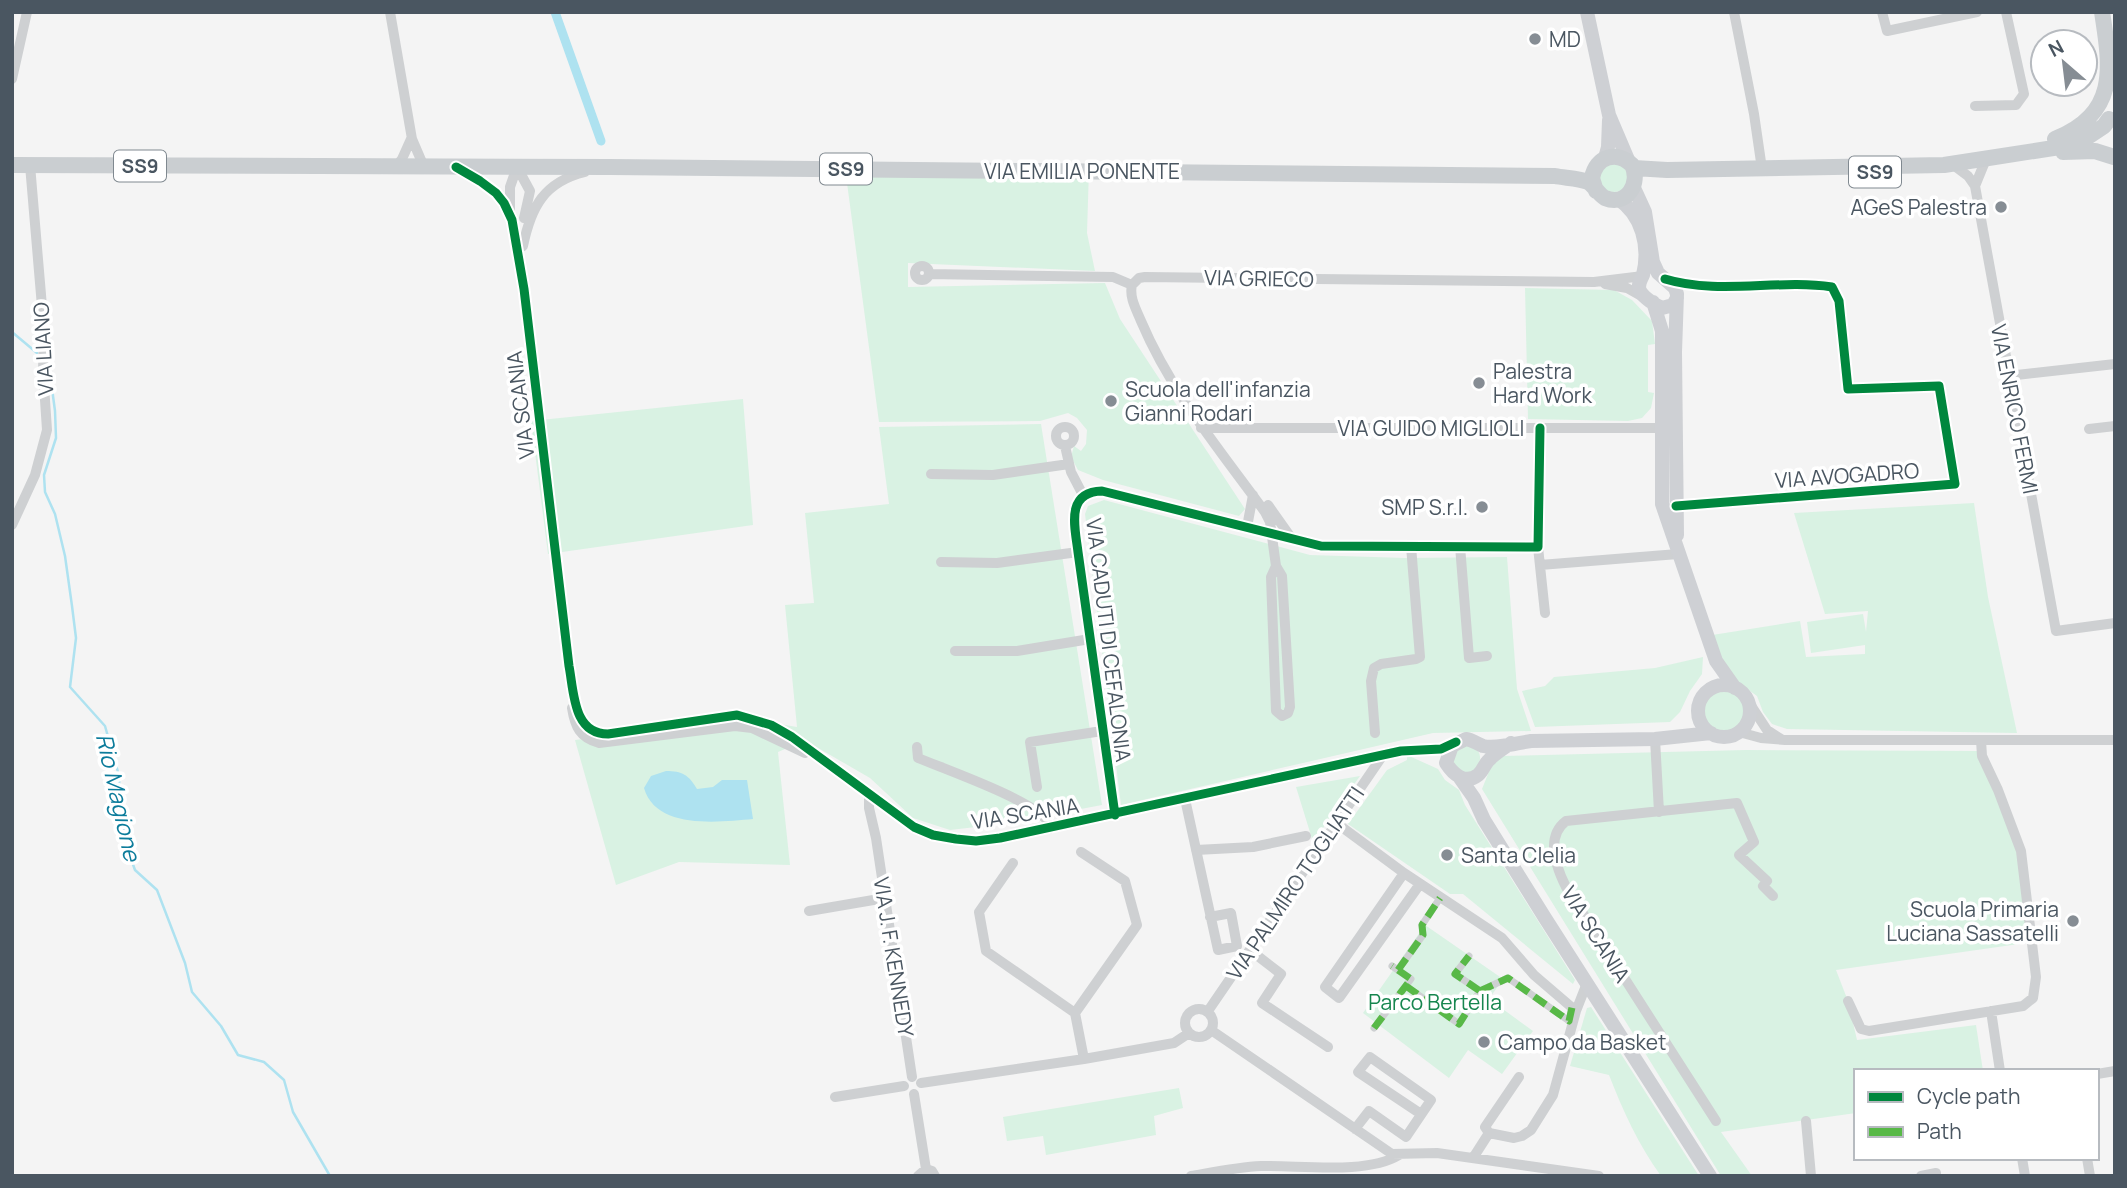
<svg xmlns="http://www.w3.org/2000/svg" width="2127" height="1188" viewBox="0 0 2127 1188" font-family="Manrope,sans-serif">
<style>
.green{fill:#d9f2e3}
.water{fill:#aee2f0}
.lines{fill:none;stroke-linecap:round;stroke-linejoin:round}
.stream{stroke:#aee2f0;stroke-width:2.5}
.canal{stroke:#aee2f0;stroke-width:9}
.pedestrian{stroke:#ced0d2;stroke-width:7}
.minor{stroke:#ced0d2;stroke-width:10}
.secondary{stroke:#ced0d4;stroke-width:14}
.primary{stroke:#caced1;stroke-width:16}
.quiet{stroke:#58b947;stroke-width:7;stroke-dasharray:14 7;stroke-linecap:butt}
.cycleway-casing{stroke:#fff;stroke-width:13}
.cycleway{stroke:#00873e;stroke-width:9}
.poi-dot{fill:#868d94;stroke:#fff;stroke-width:2.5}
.labels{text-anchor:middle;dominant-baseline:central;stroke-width:7;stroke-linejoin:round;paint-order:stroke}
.shield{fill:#fff;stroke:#808990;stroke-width:2}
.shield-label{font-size:19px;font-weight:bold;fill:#4a5661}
.poi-label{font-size:21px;fill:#4a5661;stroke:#fff;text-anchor:start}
.street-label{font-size:21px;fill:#4a5661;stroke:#fff}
.park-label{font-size:21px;fill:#17864f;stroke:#fff}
.water-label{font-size:23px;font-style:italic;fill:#0c7c9b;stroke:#fff}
</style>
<rect width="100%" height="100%" fill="#f4f4f4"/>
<path class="green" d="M1600 178a14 14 0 1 1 28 0a14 14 0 1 1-28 0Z
M845,168L1089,169L1087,233L1095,271L908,263V287L1105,283L1120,319L1245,509L1239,516L1103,480L1078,470L1071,457L1074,446L1081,451L1086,444L1087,430L1077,418L1068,413L1040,421L879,422Z
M1525,288L1614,290L1632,300L1652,321L1655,344L1648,345V392L1654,393L1651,408L1642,418L1628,421L1528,419Z
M743,399L753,525L548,554L531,421Z
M1041,424L1102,805L1002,824L950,830L913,818L870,778L799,737V743L778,752L790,865L679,862L616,885L575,740L745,718L797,727L785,605L814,603L805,513L889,504L879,427Z
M1104,500L1310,555L1405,558L1507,557L1517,689L1531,731L1433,733L1121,805L1085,514L1088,506Z
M1974,503L1988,597L2017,733L1787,729L1772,724L1763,712L1757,696L1714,665L1706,636L1800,621L1806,657L1865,654V645L1811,653L1807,622L1863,614L1866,632L1868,611L1825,614L1794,513Z
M1703,657L1702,674L1690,691L1680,712L1670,722L1535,727L1522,691L1545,686L1554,677L1655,668Z
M1703 711a21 21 0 1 1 42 0a21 21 0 1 1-42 0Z
M1463,744L1477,749C1484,760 1478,765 1471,774L1456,772L1451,753Z
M1746,750L1981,751L2021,851L2033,942L1836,970L1848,1001L1857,1040L1976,1025L1983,1071H1856V1113L1721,1132L1752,1176H1721L1482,789L1490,769L1501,756Z
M1407,755L1438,769L1445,780L1459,790L1465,805L1575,980L1573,984L1463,894H1450L1348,824L1387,770L1407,760Z
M1360,776L1313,842L1296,787Z
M1425,925L1503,979L1489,999L1533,1031L1502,1074L1468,1050L1449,1078L1363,1013Z
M1591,1007L1699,1176H1661C1638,1144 1623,1111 1609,1075L1570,1066L1587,1008Z
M1179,1088L1183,1108L1154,1116L1156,1135L1046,1155L1043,1136L1007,1141L1003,1117Z"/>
<path class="water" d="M666,771C682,771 689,775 697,789L713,787L722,780H747L753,819C719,822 656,830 644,788L651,776Z"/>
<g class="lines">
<path class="stream" d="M12,332L37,353
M49,366L55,411L56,438L44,475L45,492L55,514L65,556L72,606L76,638L70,687L105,726L118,772L126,845L135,870L157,890L185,963L192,992L221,1026L238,1055L264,1062L284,1080L293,1112L330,1176"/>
<path class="canal" d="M555,12L601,141"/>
<path class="pedestrian" d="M1398,970L1423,935L1422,925L1440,898
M1406,986L1459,1024L1480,991L1455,974L1469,956
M1480,991L1508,978L1569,1021L1571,1012
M1374,1028L1411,979L1392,966"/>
<path class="minor" d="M390,12L412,139L424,167
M1734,12L1754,114L1762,169
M1882,12L1887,31L1977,12
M12,79L27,12
M1975,106L2016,105L2024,94L2006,12
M517,167L530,191L524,218
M1956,167L1968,176L1975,186L2056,631L2115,623
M395,168L402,159L411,139
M459,169L480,181L496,193L504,203L512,220L524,289L569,666C574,692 573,734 608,734L737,715L771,725L792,737L914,827L933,835L956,839L976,841L1000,838L1401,751L1441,749L1454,743
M1975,186L1984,164
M510,211V187L517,167
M523,246C531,207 544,182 585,172
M915 273a7 7 0 1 1 14 0a7 7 0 1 1-14 0Z
M929,274L1113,277L1132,285L1139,278L1145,277L1594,282L1643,276
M1667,279C1718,295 1779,280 1832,287L1839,301L1848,389L1939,386L1955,484L1676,506
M1605,284L1627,288L1643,297
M1132,285C1129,297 1136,309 1141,321C1171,392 1220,450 1265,512L1270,522L1276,566L1282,576L1290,707L1288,713L1282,716L1276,711L1271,577L1276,566
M2008,376L2115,364
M1056 436a9 9 0 1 1 18 0a9 9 0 1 1-18 0Z
M1201,428H1662
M2089,429L2115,426
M1065,446L1071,472L1084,497
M931,474L993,475L1069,464
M1268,505L1292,539
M12,525L35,475L47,430L43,370L44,330L30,165
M1247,527L1253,495
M1460,546L1469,658L1487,656
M1538,547L1545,613
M941,562L997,563L1078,552
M1540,565L1678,554
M955,651H1017L1090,639
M1748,701L1767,730L1781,739
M572,708C575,727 580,738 599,743L735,726L752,728L805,753
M1739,732L1761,738L1785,740H2115
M1375,733L1371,681L1374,668L1381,664L1416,659L1420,657L1411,546
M1655,739L1659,812
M917,747L918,758C947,770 1029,799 1047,820L1049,829
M1037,787L1030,742L1102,731
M869,795V808L876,838L912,1077
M1185,799L1218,950L1237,946L1231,913L1210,917
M1115,815L1078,552C1075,527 1065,492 1102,491L1321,546L1538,547L1540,428
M1335,822L1404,873L1502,938L1534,975L1576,1011
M1196,850L1253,847L1306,836
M1013,863L979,912L986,951L1075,1013
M1404,873L1325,987L1339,998L1420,884
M809,911L885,898
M1250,950L1281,974L1262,1003L1328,1047
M1848,1001L1861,1029L1869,1031L2023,1006L2033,998L2036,977L2021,851L1998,790L1982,756L1981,740
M1185 1023a14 14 0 1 1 28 0a14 14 0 1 1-28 0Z
M1208,1011L1383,755
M1991,1011L2000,1071
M1075,1013L1137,925L1125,881L1081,852
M1075,1013L1084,1059L1174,1043L1189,1033
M1211,1030L1392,1154L1437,1153L1599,1176
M2097,1074L2115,1071
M921,1083L1084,1059
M914,1094L926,1169
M835,1097L904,1086
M1716,1121L1566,887C1556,867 1545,837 1566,821L1737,803L1754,842L1739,855L1767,881L1763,886L1773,896
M1806,1121L1811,1176
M1355,1129L1369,1111L1406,1137L1431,1100L1370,1057L1358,1072L1421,1114
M1489,1133L1485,1127L1519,1077
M1473,1158L1489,1133L1514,1138L1522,1136L1531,1130L1553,1095L1576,1011L1587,983
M2022,1158L2025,1176
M2087,1158L2090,1176
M918,1176L926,1169L932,1171L935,1176
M1191,1176C1214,1172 1238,1167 1261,1166C1300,1165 1366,1175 1399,1155
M1921,1176L1936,1173V1176"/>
<path class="secondary" d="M1587,12L1609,115L1629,162
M1605,158L1608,147L1609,120
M1634,188L1645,212L1653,262L1658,273L1675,288L1677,294L1675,352L1677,535
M1618,199C1642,215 1650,246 1643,275C1641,280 1637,284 1640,291C1644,298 1655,305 1662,308L1673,305L1677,298
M1653,302L1662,331V504L1716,661L1735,688
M1698 711a26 26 0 1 1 52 0a26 26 0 1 1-52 0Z
M1511,743C1503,749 1494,754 1488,761C1484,765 1483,771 1478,775C1465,785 1453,774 1446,763L1452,746L1466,739C1473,740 1477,744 1483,746C1497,749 1517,743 1531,741L1655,739L1711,733
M1460,778L1474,798L1484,820L1545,918L1710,1176"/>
<path class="primary" d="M2055,139C2118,113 2111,70 2102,12
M2063,152L2095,151L2114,157
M12,165L610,167L1555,176C1564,178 1579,178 1588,182C1595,186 1598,194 1605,198C1627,207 1641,183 1632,165C1617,150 1596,156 1592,178L1596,191
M1634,168L1667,170L1944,165L2066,146L2089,136L2104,126L2109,119"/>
<path class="quiet" d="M1398,970L1423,935L1422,925L1440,898
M1406,986L1459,1024L1480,991L1455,974L1469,956
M1480,991L1508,978L1569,1021L1573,1003
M1374,1028L1411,979L1392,966"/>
<g class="cycleway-casing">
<path id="cycleway" d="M456,167L480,181L496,193L504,203L512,220L524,289L569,666C574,692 573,734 608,734L737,715L771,725L792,737L914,827L933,835L956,839L976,841L1000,838L1401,751L1441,749L1456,742
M1665,279C1718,295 1778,279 1832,287L1839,301L1848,389L1939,386L1955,484L1676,506
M1115,815L1078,552C1075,527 1065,492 1102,491L1321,546L1538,547L1540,428"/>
</g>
<use href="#cycleway" class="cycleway"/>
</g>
<g class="poi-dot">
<circle cx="1535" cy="39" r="7"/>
<circle cx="2001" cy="207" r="7"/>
<circle cx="1479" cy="383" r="7"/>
<circle cx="1111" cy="401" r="7"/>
<circle cx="1482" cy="507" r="7"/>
<circle cx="1447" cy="855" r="7"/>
<circle cx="2073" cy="921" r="7"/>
<circle cx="1484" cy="1042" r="7"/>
</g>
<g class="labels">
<g class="shield">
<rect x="114" y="150.5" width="52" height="31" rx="5"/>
<rect x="820" y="153.5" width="52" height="31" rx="5"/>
<rect x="1849" y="156.5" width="52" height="31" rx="5"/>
</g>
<g class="shield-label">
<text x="140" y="166">SS9</text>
<text x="846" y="169">SS9</text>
<text x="1875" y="172">SS9</text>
</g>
<g class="poi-label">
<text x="1549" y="39">MD</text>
<text x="1987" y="207" text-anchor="end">AGeS Palestra</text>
<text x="1493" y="371">Palestra<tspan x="1493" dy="24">Hard Work</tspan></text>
<text x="1125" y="389">Scuola dell'infanzia<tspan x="1125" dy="24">Gianni Rodari</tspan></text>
<text x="1468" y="507" text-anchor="end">SMP S.r.l.</text>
<text x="1461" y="855">Santa Clelia</text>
<text x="2059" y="909" text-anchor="end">Scuola Primaria<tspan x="2059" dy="24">Luciana Sassatelli</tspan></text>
<text x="1498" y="1042">Campo da Basket</text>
</g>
<g class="street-label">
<text x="1082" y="171">VIA EMILIA PONENTE</text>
<text transform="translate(1259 278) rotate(1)">VIA GRIECO</text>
<text transform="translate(43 349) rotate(-93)">VIA LIANO</text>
<text transform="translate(520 405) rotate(-97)">VIA SCANIA</text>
<text transform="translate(2015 409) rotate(79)">VIA ENRICO FERMI</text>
<text x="1431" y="428">VIA GUIDO MIGLIOLI</text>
<text transform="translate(1847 475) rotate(-4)">VIA AVOGADRO</text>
<text transform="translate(1109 640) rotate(83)">VIA CADUTI DI CEFALONIA</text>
<text transform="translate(1025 813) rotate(-9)">VIA SCANIA</text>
<text transform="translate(1295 883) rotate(-56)">VIA PALMIRO TOGLIATTI</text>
<text transform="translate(1596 934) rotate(58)">VIA SCANIA</text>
<text transform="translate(894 957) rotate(81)">VIA J. F. KENNEDY</text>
</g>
<g class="park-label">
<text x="1435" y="1002">Parco Bertella</text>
</g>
<g class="water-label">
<text transform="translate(119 797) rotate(77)">Rio Magione</text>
</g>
</g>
<rect width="2127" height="1188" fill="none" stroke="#4a5661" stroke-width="28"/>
<rect x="1854" y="1069" width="245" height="91" fill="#ffffff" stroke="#b7bbc0" stroke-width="2"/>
<rect x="1868" y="1092" width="35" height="10" fill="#00873e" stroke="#b7bbc0" stroke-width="2"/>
<text x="1917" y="1104" font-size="21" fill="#4a5661">Cycle path</text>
<rect x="1868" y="1127" width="35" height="10" fill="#58b947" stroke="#b7bbc0" stroke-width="2"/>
<text x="1917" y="1139" font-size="21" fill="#4a5661">Path</text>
<g transform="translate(2064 63) rotate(332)"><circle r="33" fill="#ffffff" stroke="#b7bbc0" stroke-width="2"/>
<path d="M0-5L12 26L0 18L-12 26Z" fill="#868d94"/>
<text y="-10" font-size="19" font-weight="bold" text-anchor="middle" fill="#4a5661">N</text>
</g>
</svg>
